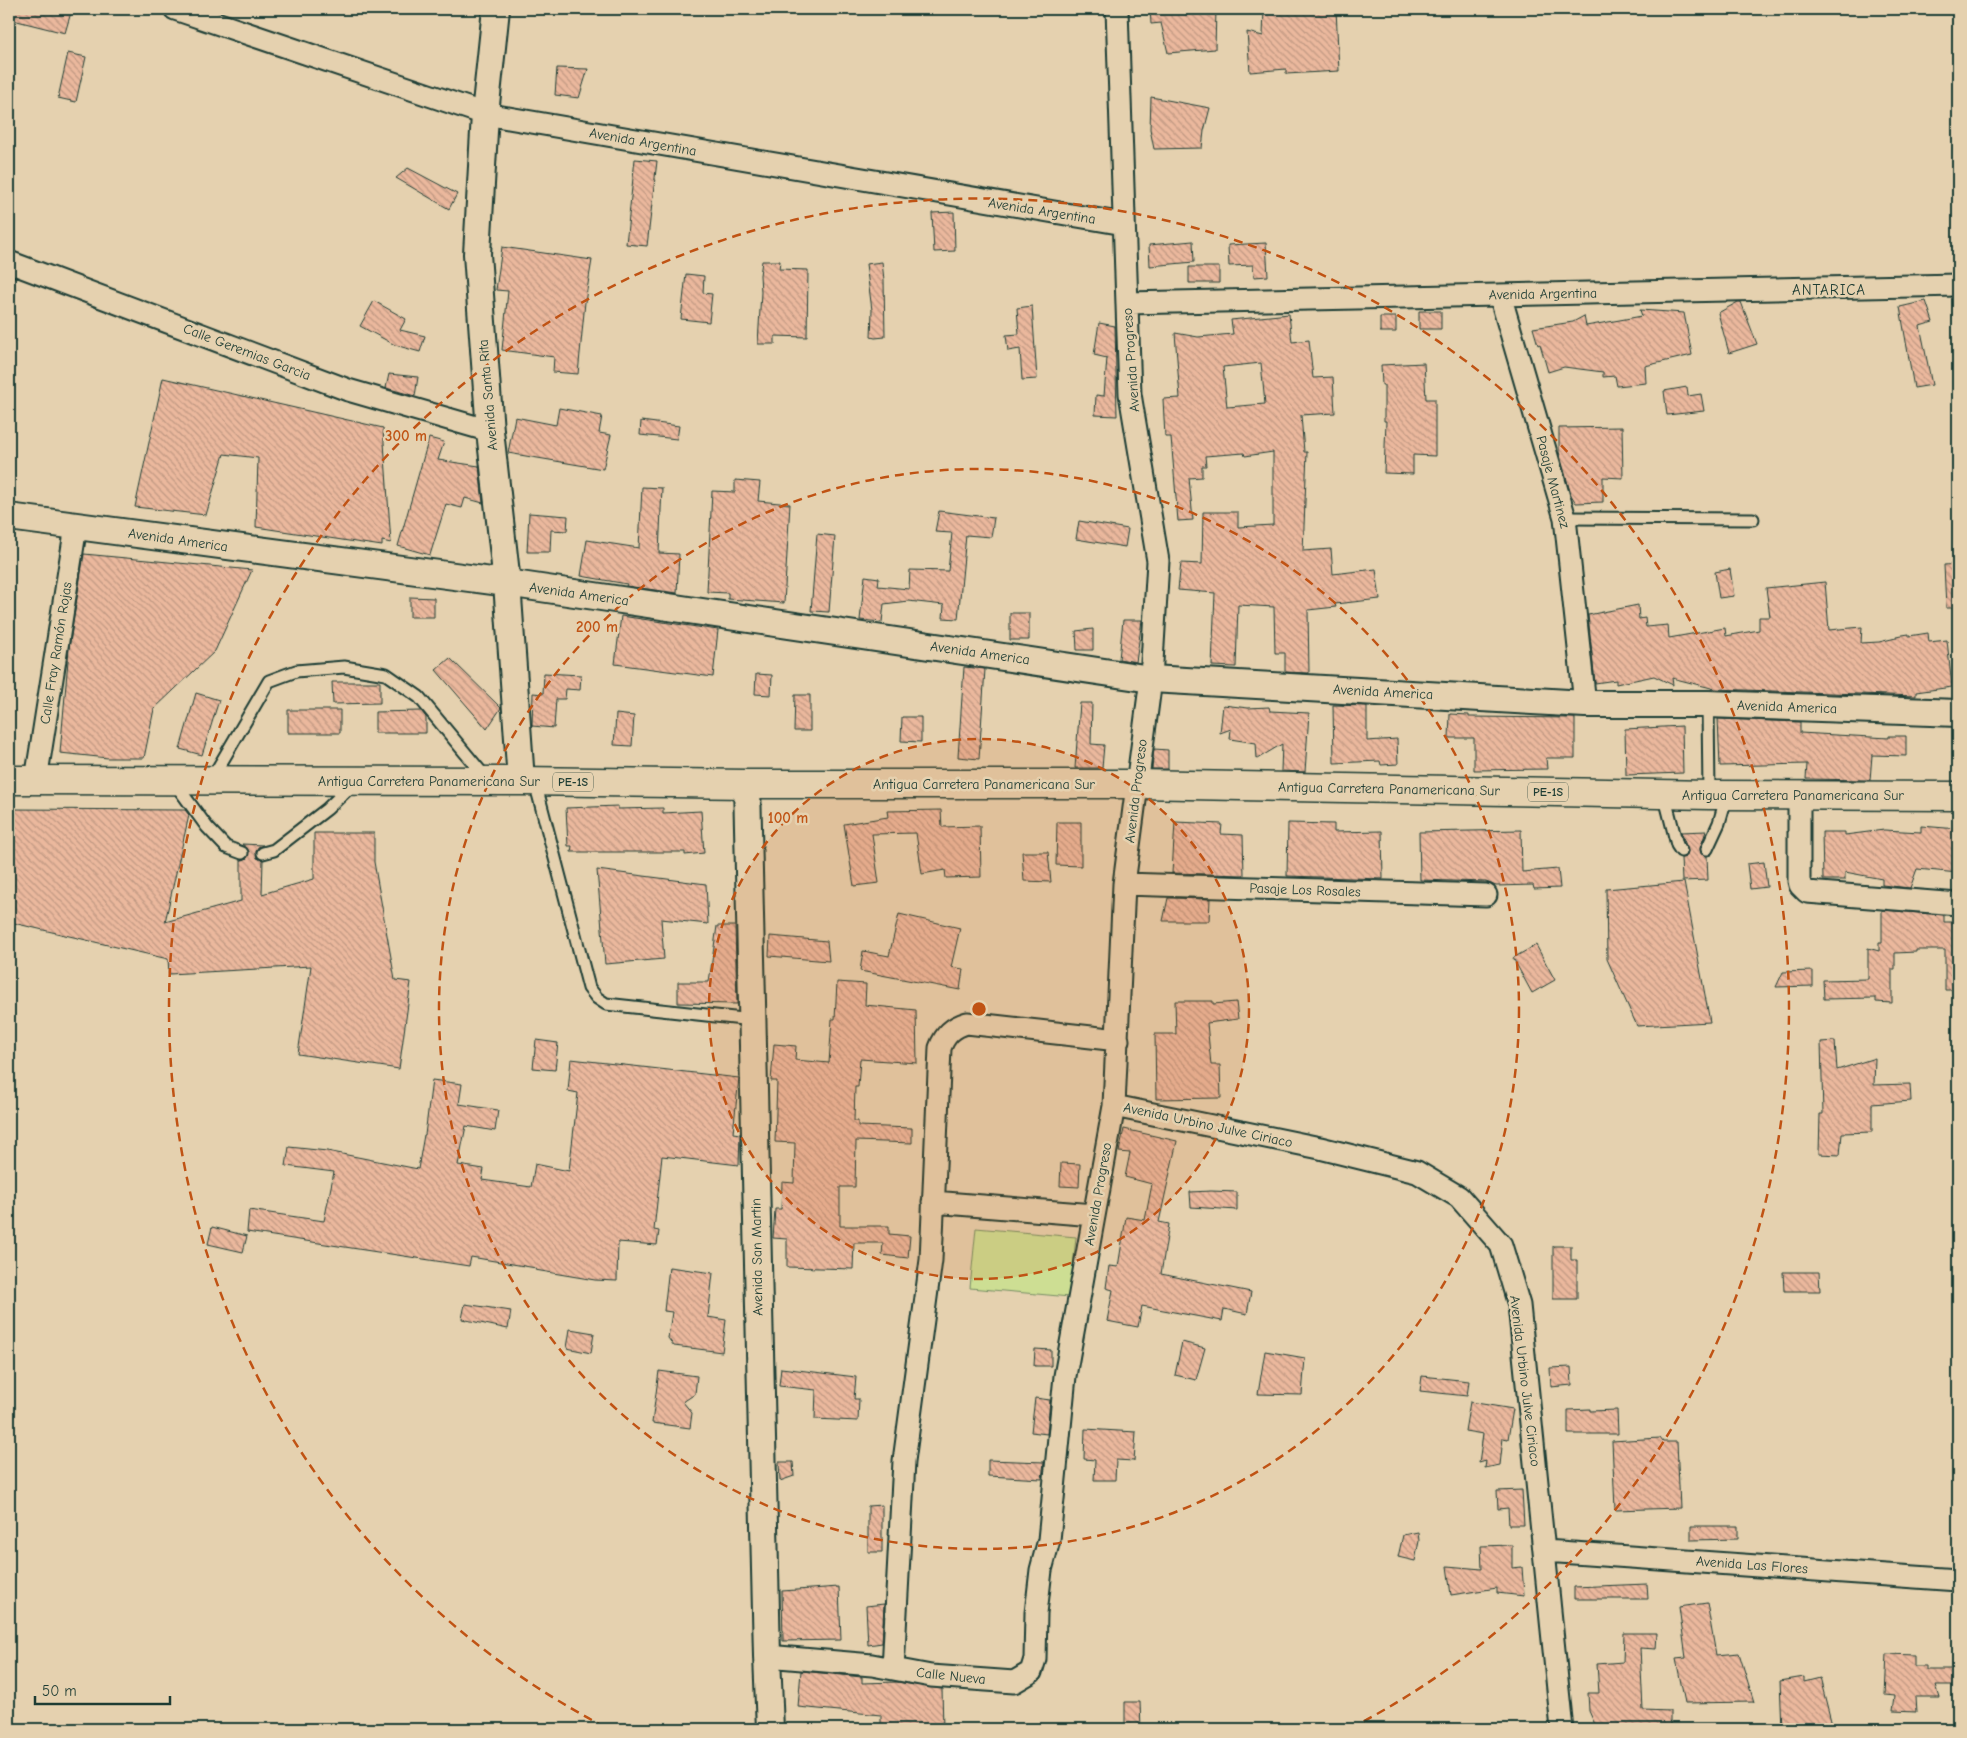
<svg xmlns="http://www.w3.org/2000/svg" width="1967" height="1738" viewBox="0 0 1967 1738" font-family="'Comic Neue',sans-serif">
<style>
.pitch{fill:#cdde93;stroke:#768e64}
.building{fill:url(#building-back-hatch);stroke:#1f3d34;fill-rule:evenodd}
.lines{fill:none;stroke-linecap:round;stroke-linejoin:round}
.service-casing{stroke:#1f3d34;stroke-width:15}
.minor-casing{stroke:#1f3d34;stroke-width:25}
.tertiary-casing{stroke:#1f3d34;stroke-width:30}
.trunk-casing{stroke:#1f3d34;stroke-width:31}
.service{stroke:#e5d1af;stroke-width:11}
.minor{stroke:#e5d1af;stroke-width:21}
.tertiary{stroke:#e5d1af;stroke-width:26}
.trunk{stroke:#e5d1af;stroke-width:28}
.ring{fill:none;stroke:#c05314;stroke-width:2.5;stroke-dasharray:9 6}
.labels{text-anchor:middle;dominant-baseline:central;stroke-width:5;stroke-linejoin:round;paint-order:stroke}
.shield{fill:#e5d1af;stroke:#5a6959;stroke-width:1}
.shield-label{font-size:12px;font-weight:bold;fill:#1f3d34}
.street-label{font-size:14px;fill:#1f3d34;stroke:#e5d1af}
.neighbourhood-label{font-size:15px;letter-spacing:1px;fill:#1f3d34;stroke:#e5d1af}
.centre{fill:#c05314;stroke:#e5d1af;stroke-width:2.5}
.ring-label{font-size:15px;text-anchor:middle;font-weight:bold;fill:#c05314;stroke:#e5d1af;stroke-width:5;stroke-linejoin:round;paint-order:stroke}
</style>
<defs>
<pattern id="building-back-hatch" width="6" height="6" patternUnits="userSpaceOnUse" patternTransform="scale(1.25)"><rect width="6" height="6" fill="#ebb89d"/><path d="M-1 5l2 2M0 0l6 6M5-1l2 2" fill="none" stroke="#be9781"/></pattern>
</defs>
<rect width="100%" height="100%" fill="#e5d1af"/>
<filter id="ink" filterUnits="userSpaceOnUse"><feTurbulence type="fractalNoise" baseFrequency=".02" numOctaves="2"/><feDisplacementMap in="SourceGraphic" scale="10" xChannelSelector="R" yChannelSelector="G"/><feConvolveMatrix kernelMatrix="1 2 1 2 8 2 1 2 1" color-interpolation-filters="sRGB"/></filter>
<g filter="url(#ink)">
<path class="pitch" d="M976,1228L1076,1237L1070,1297L970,1288Z"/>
<path class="building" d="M9,9H72L65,33L9,19Z
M1150,9H1216L1215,49L1168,53L1161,23L1151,24Z
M1264,9H1280V10L1336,9L1339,71L1286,74V69L1250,72L1247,32L1263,36Z
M68,53L86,57L76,102L58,98Z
M557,68L588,69L579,98L555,95Z
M1151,97L1210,108L1204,131L1202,148L1154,149L1150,129Z
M635,159L657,161L647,246L626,244Z
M408,168L457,194L449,209L396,178Z
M954,212L955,251L934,252L932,213Z
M1193,241L1194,262L1150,266L1149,245Z
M1266,243L1268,276L1254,277L1253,265L1229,266L1228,245Z
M502,247L592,260L585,302L578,374L553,372L554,357L502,350L508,291L496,290Z
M762,261H780L779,269L808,270L807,337L775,336V344H758L761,292L760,275Z
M882,262L884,280L885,337L875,338L871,337L872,310L866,264Z
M1189,267H1219V283H1189Z
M686,274L704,276L703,293L712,294L709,322L681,319Z
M374,301L406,319L400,330L425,336L420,352L395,345L360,326Z
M1926,301L1933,322L1920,326L1932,385L1914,388L1900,307Z
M1738,302H1741L1757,344L1729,353L1718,313Z
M1032,306L1037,379L1022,380L1020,349L1008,351L1006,335L1019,334L1017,308Z
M1640,310L1684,313L1692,355L1645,366L1646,383L1617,386L1615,376L1603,377V372L1564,367L1548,372L1540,344L1538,345L1533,328L1573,322L1584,316L1586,326L1642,316Z
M1419,311H1441V329H1419Z
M1289,314L1292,342L1309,340L1313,378L1333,377L1335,413L1301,415L1304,452H1307L1303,551L1331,549L1333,574L1376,569L1380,599L1335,604L1336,607L1308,610L1309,673L1285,672V653H1275L1274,607L1238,605L1236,667L1212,666L1215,593L1178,590L1181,563L1202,564L1203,512H1238V527L1273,525V452L1245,456L1244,453L1205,456L1206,466H1202V477L1189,478L1193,520L1178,521L1171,437H1165L1163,399L1180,398L1175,333L1198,337L1233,334L1231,320ZM1261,363L1265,404L1227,407L1223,367Z
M1380,317H1396V332H1380Z
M1099,323L1115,326L1117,416L1095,415L1096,395L1104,396L1107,358L1094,355Z
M1424,363L1426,399H1435V456L1413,455V474L1384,473L1386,421H1384V385H1382L1381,365Z
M389,374L418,377L415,396L386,388Z
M163,378L383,428L391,543L382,541V546L256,527L258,458L224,454L206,515L135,507Z
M1687,387L1688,396L1701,394L1704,411L1667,415L1664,391Z
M559,408L602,416L599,433L611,435L603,469L508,453L515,417L556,425Z
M641,421L679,426L677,439L640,435Z
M1622,427L1623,478L1603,477V502L1576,503L1571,495L1559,452V428Z
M429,438L444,442L438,460L479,466L483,503L465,498L462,508L446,504L430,555L398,546Z
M735,480L760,482L758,501L790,504L784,603L728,599V593L707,592L712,491L735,492Z
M642,487L662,488L659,553L679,554L677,593L626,586L627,584L581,576L587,540L639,548Z
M939,511L994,518L991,537L966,535L958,619L943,618L944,605L908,601L884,604L882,622L860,620L865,576L879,578L878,586L909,589L910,570L948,571L952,533L935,532Z
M529,513L568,516L567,531L551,530L550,552H527Z
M1079,521L1128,529L1125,547L1076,539Z
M817,534L835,536L829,612L811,611Z
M84,554L252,570L215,651L154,709L144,758H108L60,753L69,649Z
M1958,564V608H1946L1944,565Z
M1730,569L1734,596L1719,598L1715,572Z
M1825,582L1829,630L1862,627L1861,643L1879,642L1896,638V636L1909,634V636L1928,633L1929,642L1947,640L1952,687L1916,692V696L1715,689L1672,678L1673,685L1654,676L1616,684V680L1595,683L1588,615L1638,605L1639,619L1645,618L1646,627L1668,625L1669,638L1725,628L1726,636L1759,630V617H1770L1766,588Z
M410,597L434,598V617H410Z
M1010,613H1029V640H1010Z
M621,616L718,630L713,677L615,664Z
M1123,620H1142L1136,662L1119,659Z
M1093,629V650H1077L1076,631Z
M450,658L501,708L487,729L436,670Z
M964,667L985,669L979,759L958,757Z
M544,673L581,675L580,690L566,689L565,699H556L554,728L532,726L533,693L543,694Z
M756,674L772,675L771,695L755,694Z
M332,682H380V703L333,704Z
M196,693L219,700L202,755L180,749Z
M795,695H810V731H794Z
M1080,703H1092L1091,744L1104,745L1102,768H1075Z
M1223,705L1248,708L1269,707L1270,711L1309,713L1305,772L1281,771L1282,744L1257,759L1256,743L1230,739L1231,729L1220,733Z
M1333,705L1367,706V741L1397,739L1398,764L1381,765L1380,761L1334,763Z
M288,710H340V733H288Z
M421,711L426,717V733H375V712Z
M616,714L634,716L632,746L614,745Z
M1450,714L1469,715V717L1575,718V758H1546L1547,769L1474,770V738H1449Z
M902,717H921V742L901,741Z
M1718,719L1800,722V733L1889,738V736H1906V756L1872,755L1870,780L1806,779L1807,764L1720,766Z
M1682,726L1683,773L1626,775L1625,729Z
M1154,749L1168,750V769H1152Z
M618,806V809L663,808V813L701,811L704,853L685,855V852H571L572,846H568L566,808Z
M9,809L185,810L189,815L165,922L241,901V860L247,858L249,852L247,848L242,844L263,845L258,847L256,852L257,858L263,860L262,894L314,879V833H374V862L395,980L411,982L399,1069L298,1054L311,966L169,974L168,959L9,922Z
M941,810L942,827L980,826L981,877L946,878L945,870L922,874L916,833L872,834L879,883L854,886L844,824L888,817L887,811Z
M1057,822H1081V866L1056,865Z
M1175,822L1222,824L1221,834L1243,835L1244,875L1172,873Z
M1288,823L1334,824V832L1382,831L1383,879L1287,876Z
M1921,826L1958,829V873L1917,869L1910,888L1882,885V879L1845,872V880H1823L1822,832H1845V835L1884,830L1921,832Z
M1521,830L1522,872L1558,869L1560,888L1534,889L1533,885L1496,886L1486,882L1420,880L1419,832Z
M1706,831L1700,849L1701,854L1707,856L1708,880L1682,881L1681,858L1686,857L1688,851L1681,832Z
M1022,852H1048L1051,882L1024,881Z
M1764,862L1767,887L1750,889L1747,864Z
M597,870L706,884L708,924L661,919L664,959L605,964Z
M1684,882L1710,1022L1637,1026L1607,959L1606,889Z
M1168,898L1210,899L1209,921H1163Z
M1882,910L1944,915V922H1958V990H1945V950H1916V952L1895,953V969H1892V1003L1876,1002V998L1824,999L1823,980L1868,979V948L1879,951V943H1882Z
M899,914L960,928L951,967L963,969L960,990L860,971L863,951L889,956Z
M717,926H735L737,1004L678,1003V982H709Z
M770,936L827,941L829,961L769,956Z
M1536,945L1555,980L1532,993L1513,958Z
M1813,971V986L1776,987L1783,972Z
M837,982L866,984L865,1005L916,1010L917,1063L860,1059L858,1087H855L854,1121H858V1126L912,1128V1143L856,1141L855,1187H840V1226H889V1234L910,1236L908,1258L882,1255L883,1243H854L853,1269L787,1267V1239L773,1238L775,1209H781L782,1182L794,1183L795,1143L775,1142L777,1081H771L774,1044L796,1046L795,1060L829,1063L832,1019H835Z
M1175,1001H1213V1004L1236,1002L1238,1019L1207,1023L1211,1065H1220L1221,1098L1156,1099L1155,1034H1176Z
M536,1040L558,1043L555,1070L533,1068Z
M1835,1041L1837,1070L1875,1058L1874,1085L1910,1084L1911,1101L1872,1104V1132L1842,1133L1840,1155L1819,1154L1820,1114H1823L1821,1042Z
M571,1059L739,1078L733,1133L740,1134L739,1165L662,1156L654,1230L659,1231L657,1245L618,1242L617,1281L595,1280L535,1270L536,1268L471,1257L469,1266L247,1232L249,1210L324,1221L334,1172L286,1166L289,1147L327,1151L418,1169L424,1135H425L432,1080L462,1084L459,1104L498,1110L495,1131L466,1126L458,1165L484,1169L482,1180L531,1187L535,1164L569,1171L578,1093L568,1091Z
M1124,1129L1177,1141L1159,1222L1169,1224L1161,1274L1251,1292L1247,1314L1224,1309L1222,1321L1142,1306L1138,1327L1107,1321L1113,1290L1106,1288L1109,1266L1118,1267L1126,1217L1145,1220L1152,1184L1125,1177L1130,1153L1119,1152Z
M1061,1163L1080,1164L1079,1187L1060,1186Z
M1211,1191L1237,1192V1210L1191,1207L1190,1192Z
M212,1227L247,1236L243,1252L208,1244Z
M1553,1246H1571V1260H1577V1299H1553Z
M669,1267L713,1273L708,1317L726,1320L722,1352L674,1346L668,1338L672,1312L664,1311Z
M1783,1272H1819L1820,1291H1784Z
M465,1304L511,1311L508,1329L462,1319Z
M570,1329L594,1333L591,1353L567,1348Z
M1182,1342L1205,1348L1196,1380L1175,1375Z
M1035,1349L1051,1350V1366H1034Z
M1265,1351L1305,1358L1302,1395L1258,1394Z
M1571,1367L1572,1385L1551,1387L1550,1368Z
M781,1368L856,1377L854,1399H859L858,1421L815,1419L816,1390L779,1386Z
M659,1371L697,1376L695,1394L683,1402L692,1413L690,1428L652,1423Z
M1422,1376L1469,1381L1467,1396L1420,1391Z
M1035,1398L1050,1400L1047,1434L1031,1432Z
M1470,1402L1513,1409L1508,1439L1503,1438L1500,1465L1485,1468L1486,1461L1479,1463L1483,1434L1465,1431Z
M1590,1409V1411L1617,1410L1618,1434H1568V1410Z
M1085,1429L1136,1432L1134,1461L1116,1460L1115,1480H1094L1095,1460L1084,1459Z
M1660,1438L1663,1442H1677L1680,1508L1615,1510L1612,1441Z
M988,1460L1044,1462L1042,1479L988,1476Z
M779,1462H793L794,1476L780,1481Z
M1522,1490L1524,1525H1509L1508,1508L1498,1509L1497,1491Z
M882,1505V1552H868V1506Z
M1691,1526H1738V1539L1691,1540Z
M1418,1532L1419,1541L1415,1561L1398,1557L1403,1535Z
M1512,1545V1568L1522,1567L1524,1596L1497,1593V1588L1451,1595L1447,1566L1482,1569L1481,1546Z
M1647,1584L1648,1599H1574V1587Z
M839,1587L841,1640L783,1641L782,1591Z
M1707,1603L1716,1655L1739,1653L1754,1702L1685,1703L1676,1659L1686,1658L1679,1607Z
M884,1604L882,1643L868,1645L866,1606Z
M1624,1633H1657L1656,1649L1640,1648L1643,1710L1670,1711V1729H1597L1589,1711L1588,1693H1599L1597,1664L1623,1662Z
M1887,1654L1914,1655V1666H1926V1670H1958V1685H1936L1940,1697H1915L1916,1712L1893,1711L1895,1696L1885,1695Z
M801,1671L862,1677V1683L897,1682L942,1689L943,1729H881V1715L798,1707Z
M1804,1677V1682L1820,1678L1832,1725L1782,1729L1780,1681Z
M1125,1702H1140L1141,1729H1125Z"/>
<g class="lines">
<g class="service-casing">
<path id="service" d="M1565,518L1753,519
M1708,704L1709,795
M211,780L269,681L296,671L344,667L386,674L419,697L486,778
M174,782L207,827L226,847L242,853
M535,782L589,988L597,998L606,1004L752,1020
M1664,794L1677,845L1681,851
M1707,849L1719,823L1727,795
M263,853L274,850L327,809L352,785"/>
</g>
<g class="minor-casing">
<path id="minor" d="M175,9L485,114L1124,224
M9,262L348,390L490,431
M1500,295L1565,518L1585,704
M1127,303L1958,285
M36,780L76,526
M1799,795V881L1800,885L1807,892L1958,904
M1124,884L1486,895
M1114,1106L1320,1148L1417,1172L1459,1197L1501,1245L1519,1305L1562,1729
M933,1202L1094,1215
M1545,1551L1958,1580
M767,1656L872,1665L931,1676L1014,1682L1031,1672L1035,1659L1036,1613L1041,1570L1049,1540L1065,1376L1114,1106L1124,884L1151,679L1158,561L1130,394L1117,9
M893,1669L904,1461L931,1260L940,1048C945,1034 953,1027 967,1023L1118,1040"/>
</g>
<g class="tertiary-casing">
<path id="tertiary" d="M496,9L485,114L477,254L490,431L507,583L521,781
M9,517L507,583L1151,679L1585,704H1708L1958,713
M747,784L767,1656L770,1729"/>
</g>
<g class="trunk-casing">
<path id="trunk" d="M9,780L521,781L747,784H1137L1709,795L1958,796"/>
</g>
<use href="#service" class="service"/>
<use href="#minor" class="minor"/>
<use href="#tertiary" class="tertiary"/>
<use href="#trunk" class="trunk"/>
</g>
</g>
<circle cx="979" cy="1009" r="270" fill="#c05314" fill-opacity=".12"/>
<g class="ring">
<circle cx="979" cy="1009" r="270"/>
<circle cx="979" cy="1009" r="540"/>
<path d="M605 1727A810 810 0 1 1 1353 1727"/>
</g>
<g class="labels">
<g class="shield">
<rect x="553" y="772.5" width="40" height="19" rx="4"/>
<rect x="1528" y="782.5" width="40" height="19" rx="4"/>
</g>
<g class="shield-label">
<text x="573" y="782">PE-1S</text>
<text x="1548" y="792">PE-1S</text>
</g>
<g class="street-label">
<text transform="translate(643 142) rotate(10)">Avenida Argentina</text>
<text transform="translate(1042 211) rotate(9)">Avenida Argentina</text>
<text transform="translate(1543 294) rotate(-1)">Avenida Argentina</text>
<text transform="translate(247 352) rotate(21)">Calle Geremias Garcia</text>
<text transform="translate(1131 360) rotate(-94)">Avenida Progreso</text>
<text transform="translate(488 395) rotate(-95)">Avenida Santa Rita</text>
<text transform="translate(1553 482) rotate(75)">Pasaje Martinez</text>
<text transform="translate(178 540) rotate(8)">Avenida America</text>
<text transform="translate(579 594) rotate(8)">Avenida America</text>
<text transform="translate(56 653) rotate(-81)">Calle Fray Ramón Rojas</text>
<text transform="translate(980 653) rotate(8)">Avenida America</text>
<text transform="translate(1383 692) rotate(3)">Avenida America</text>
<text transform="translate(1787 707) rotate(2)">Avenida America</text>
<text x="429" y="781">Antigua Carretera Panamericana Sur</text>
<text x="984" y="784">Antigua Carretera Panamericana Sur</text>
<text transform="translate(1389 789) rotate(1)">Antigua Carretera Panamericana Sur</text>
<text transform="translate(1136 791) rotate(-83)">Avenida Progreso</text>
<text x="1793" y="795">Antigua Carretera Panamericana Sur</text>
<text transform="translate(1305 890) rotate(2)">Pasaje Los Rosales</text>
<text transform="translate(1208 1125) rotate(12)">Avenida Urbino Julve Ciriaco</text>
<text transform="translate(1098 1194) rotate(-80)">Avenida Progreso</text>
<text transform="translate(757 1257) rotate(-91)">Avenida San Martin</text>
<text transform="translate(1525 1381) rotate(83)">Avenida Urbino Julve Ciriaco</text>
<text transform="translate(1752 1565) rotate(4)">Avenida Las Flores</text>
<text transform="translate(951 1676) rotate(6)">Calle Nueva</text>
</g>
<g class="neighbourhood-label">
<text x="1829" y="290">ANTARICA</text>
</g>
</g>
<circle cx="979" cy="1009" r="8" class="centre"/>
<g class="ring-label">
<text x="406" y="441">300 m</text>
<text x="597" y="632">200 m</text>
<text x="788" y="823">100 m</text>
</g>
<rect width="1967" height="1738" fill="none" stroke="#e5d1af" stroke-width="30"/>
<rect x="15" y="15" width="1937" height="1708" fill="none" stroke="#1f3d34" stroke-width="2" filter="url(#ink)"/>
<path d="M35 1696v8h135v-8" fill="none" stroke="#1f3d34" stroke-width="2.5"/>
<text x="42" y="1696" font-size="15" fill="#1f3d34" stroke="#e5d1af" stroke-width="4" paint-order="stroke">50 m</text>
</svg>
